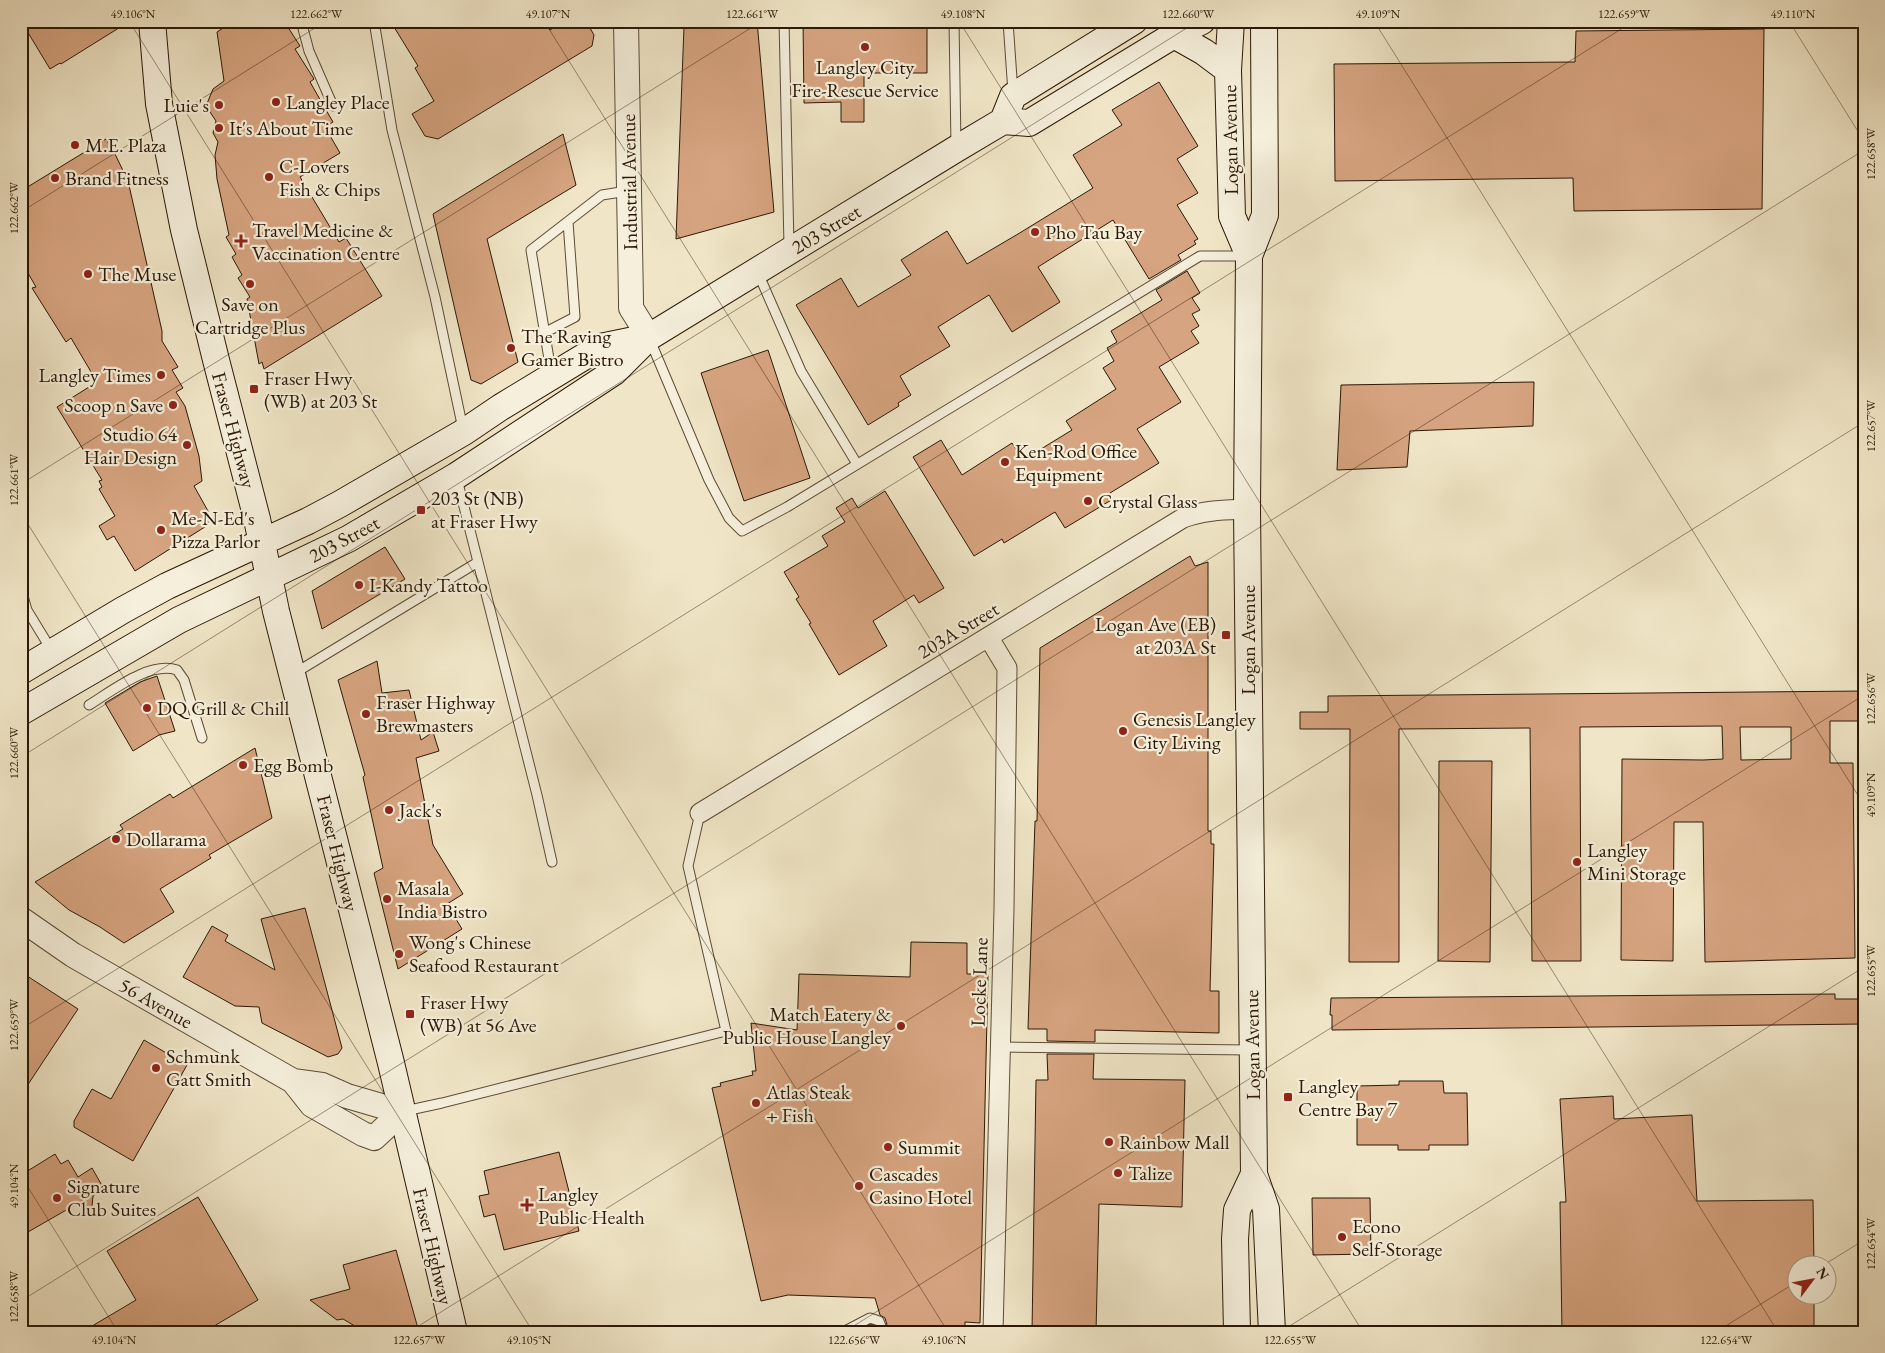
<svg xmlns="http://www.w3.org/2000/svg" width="1885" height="1353" viewBox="0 0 1885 1353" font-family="'EB Garamond',serif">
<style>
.building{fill:#d6a480;stroke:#2b1906;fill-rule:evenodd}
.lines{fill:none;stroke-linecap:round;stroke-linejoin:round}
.service-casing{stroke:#5c4c36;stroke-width:11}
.minor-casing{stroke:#5c4c36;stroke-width:21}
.tertiary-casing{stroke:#5c4c36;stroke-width:26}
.secondary-casing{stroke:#2b1906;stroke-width:28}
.service{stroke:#f5efdb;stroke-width:9}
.minor{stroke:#f5efdb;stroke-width:19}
.tertiary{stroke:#f5efdb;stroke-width:24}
.secondary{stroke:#f5efdb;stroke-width:26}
.ticks{fill:none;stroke:#2b1906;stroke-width:1;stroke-opacity:0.45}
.poi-dot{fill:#8f2418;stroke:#f5efdb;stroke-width:2}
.labels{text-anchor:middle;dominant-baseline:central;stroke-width:4.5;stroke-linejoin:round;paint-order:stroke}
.poi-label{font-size:20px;fill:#2b1906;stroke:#f5efdb;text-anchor:start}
.street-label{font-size:20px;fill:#2b1906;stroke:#f5efdb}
.neatline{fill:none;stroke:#2b1906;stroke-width:2}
.ticks-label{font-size:12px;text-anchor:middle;fill:#2b1906}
</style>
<rect width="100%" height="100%" fill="#f0e6c7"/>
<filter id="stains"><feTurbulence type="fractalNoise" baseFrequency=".004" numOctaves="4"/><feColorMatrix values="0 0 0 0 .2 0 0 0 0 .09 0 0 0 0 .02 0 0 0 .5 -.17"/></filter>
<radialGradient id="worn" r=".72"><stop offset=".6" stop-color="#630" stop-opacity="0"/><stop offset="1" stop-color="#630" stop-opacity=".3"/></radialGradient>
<path class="building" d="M21,21H130L61,64L60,63L50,69Z
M234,21H284L300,46L295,49L314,79L310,82L333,122L325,127L340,153L300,177L339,242L346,238L382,296L264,369L262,362L259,364L247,299L250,297L238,278L242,275L232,257L236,254L226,237L229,235L217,179L215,155L218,142L213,133L216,121L206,106L213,89L224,81L217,32Z
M403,21H544L550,30L565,21H586L594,35L592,46L438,139L425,136L412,114L434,101L415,68L418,66L394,27Z
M695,21H757L774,212L676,239L684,26Z
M803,21H927V73H864V122H841V102L804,103Z
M1764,29L1762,209L1574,211L1573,178L1335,181L1334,64L1575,62L1576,31Z
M1159,82L1198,146L1177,159L1198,193L1177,205L1198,239L1194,241L1196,244L1178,255L1181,260L1149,279L1113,220L1038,267L1060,302L1012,332L989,295L938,327L950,346L900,376L911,395L898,403L899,406L868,425L796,305L841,278L858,307L911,275L901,260L947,231L967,264L1018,234L1093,188L1073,155L1122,125L1112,110Z
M563,134L576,185L487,239L518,362L481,384L471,380L433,214Z
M106,139L116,156L128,181L162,331V341L178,367L172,370L183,388L176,392L185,406L199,456L202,481L194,486L208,511V525L135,571L114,536L107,540L99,526L115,516L99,489L102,487L99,481L102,480L57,407L97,382L71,338L66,342L32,288L36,287L21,261V191Z
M1187,271L1200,293L1192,298L1200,310L1192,314L1199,326L1191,331L1199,343L1159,367L1181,402L1137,429L1159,463L1110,493L1113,499L1065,528L1055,512L1004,543L1002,539L974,556L913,457L941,440L962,475L1012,443L1023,460L1072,430L1066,421L1116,389L1103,368L1114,361L1107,348L1117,342L1111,331L1162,300L1156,290Z
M768,350L810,478L744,501L701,373Z
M1534,382L1533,426L1410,431L1407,467L1337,470L1341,385Z
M885,491L944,588L919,603L914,595L873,621L887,646L839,675L809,624L811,623L796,599L799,597L784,572L828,546L822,536L845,522L836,508L852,498L858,508Z
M385,547L405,579L322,629L312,591Z
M1190,556L1195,566L1208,562V831H1211V844H1214L1210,991H1219V1033L1095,1030V1042L1047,1041V1029H1028L1035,821H1037L1040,648Z
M377,661L382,693L409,690L421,740L433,732L439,751L416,758L433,845L463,894L447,904L462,929L398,969L374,873L383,868L363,777L365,775L338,680Z
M157,676L175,731L159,735L133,751L105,703L140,682Z
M1864,691V721H1830V763H1853L1855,958L1705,962L1703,822H1674L1673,961L1621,960L1622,759L1703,760L1723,759L1722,726L1580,727L1581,961H1532L1530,728L1399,729V962H1349L1350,729H1300V712H1328V696ZM1740,727H1791V759L1741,760Z
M255,748L272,818L209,855L211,858L160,889L174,912L124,943L100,927L69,910L35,882L123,829L120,825L170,794L173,798Z
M1439,761H1492L1490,962L1438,961Z
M305,908L342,1048L338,1054L328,1057L262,1023L259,1007L235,1006L183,977L212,926L228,935L225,941L275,970L261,919Z
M911,942L967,943V974H988L980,1323L965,1322V1332H889L885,1318L880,1315L875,1298L788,1295L761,1301L712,1088L721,1086L720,1083L753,1075L752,1071H756L751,1023L797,1030L799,974L910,977Z
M21,972L78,1009L21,1095Z
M1835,994V999H1864V1024L1332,1030V1015H1330L1331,998Z
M144,1040L187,1065L133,1161L74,1127V1121L92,1089L111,1099Z
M1047,1054H1094L1093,1079L1185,1080L1182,1207L1099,1204L1096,1332H1032L1036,1080H1048Z
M1399,1081H1443L1444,1093H1467L1468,1145H1429V1150H1398V1145H1357V1086L1399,1085Z
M1613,1096L1614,1119L1692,1115L1697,1201L1813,1200L1814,1266H1798V1296H1814V1332H1562L1560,1202H1566L1560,1099Z
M559,1152L579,1231L504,1250L495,1214L484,1217L479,1196L489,1194L484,1171Z
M55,1154L61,1164L68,1160L78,1177L92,1168L104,1189L93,1196L91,1216L82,1201L21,1236V1175Z
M198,1197L258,1300L204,1332H82L136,1300L107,1251Z
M1312,1198H1370L1371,1254L1313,1255Z
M396,1250L419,1332H365L343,1319L337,1320L310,1300L350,1289L343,1265Z"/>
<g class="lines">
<g class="service-casing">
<path id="service" d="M301,21L309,51L333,106
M374,21L392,130L435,297L463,429
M784,21L789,246
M954,21L956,146
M1008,21L1013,93
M758,273L801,371L857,464
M544,333L575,317L568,222
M650,340L709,480L729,518L742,531L787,507L1200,256H1246
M554,372L549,359L531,250L602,195L627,191
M457,479L537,795L552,862
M21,589L27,610L52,651
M295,673L478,562
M89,705C112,691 149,661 177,670L184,680L202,738
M1000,1047L1249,1050
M405,1111L442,1103L726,1031L688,866L700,813
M843,1332L870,1318L879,1321L883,1332"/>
</g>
<g class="minor-casing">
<path id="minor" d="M989,638L1007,668L1004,909L993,1332
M700,813L1183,518C1204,510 1225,510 1247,509"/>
</g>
<g class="tertiary-casing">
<path id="tertiary" d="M626,21L631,301V308L649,337
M21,919L73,955L293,1081L312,1105L363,1134L374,1138L402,1112
M293,1081L322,1085L347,1096L402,1112"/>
</g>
<g class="secondary-casing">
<path id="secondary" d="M152,21L159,104L184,230L216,360L257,519L276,611L391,1063L454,1332
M1231,21L1228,70L1232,216L1249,256
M1264,21L1265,215L1249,256L1247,509L1254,1174L1266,1209L1272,1332
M1174,35L1204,52L1228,70
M1003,121L1013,96L1134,21
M21,671L123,610L167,586L308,521L340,504L464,432L501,407L600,347L649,337
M21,712L179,620L348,539L456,476L614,372L649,337L956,149L1003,121L1029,123L1174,35L1202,21
M1237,1332L1235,1239L1237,1210L1254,1174"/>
</g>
<use href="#service" class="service"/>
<use href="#minor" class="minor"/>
<use href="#tertiary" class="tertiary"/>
<use href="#secondary" class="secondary"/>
</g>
<path class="ticks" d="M129,21L948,1332M544,21L1363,1332M959,21L1778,1332M1374,21L1864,805M1789,21L1864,141M21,212L326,21M21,484L762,21M21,513L533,1332M21,757L1198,21M21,1029L1634,21M21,1176L118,1332M1822,1266L1864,1240M21,1301L1864,150M409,1332L1864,422M844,1332L1864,695M1280,1332L1864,967M1716,1332L1798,1281"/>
<g class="poi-dot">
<circle cx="865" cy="47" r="5"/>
<circle cx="276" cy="102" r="5"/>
<circle cx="219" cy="105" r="5"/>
<circle cx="219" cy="128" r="5"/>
<circle cx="75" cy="145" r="5"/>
<circle cx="269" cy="177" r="5"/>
<circle cx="55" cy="178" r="5"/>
<circle cx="1035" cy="232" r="5"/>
<path d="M238.5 233.5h5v5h5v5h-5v5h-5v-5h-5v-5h5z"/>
<circle cx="88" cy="274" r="5"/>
<circle cx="250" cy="284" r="5"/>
<circle cx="511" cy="348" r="5"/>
<circle cx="161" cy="375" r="5"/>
<rect x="249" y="384" width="10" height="10" rx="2.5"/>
<circle cx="173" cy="405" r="5"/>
<circle cx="187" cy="445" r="5"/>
<circle cx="1005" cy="462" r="5"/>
<circle cx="1088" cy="501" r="5"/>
<rect x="416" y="505" width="10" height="10" rx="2.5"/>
<circle cx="161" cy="530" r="5"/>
<circle cx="359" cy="585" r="5"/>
<rect x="1221" y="630" width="10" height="10" rx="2.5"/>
<circle cx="147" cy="708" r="5"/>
<circle cx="366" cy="714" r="5"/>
<circle cx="1123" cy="731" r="5"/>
<circle cx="243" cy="765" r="5"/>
<circle cx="389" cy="810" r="5"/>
<circle cx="116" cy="839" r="5"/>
<circle cx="1577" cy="862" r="5"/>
<circle cx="387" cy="899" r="5"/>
<circle cx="399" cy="954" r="5"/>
<rect x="405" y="1009" width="10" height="10" rx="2.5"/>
<circle cx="901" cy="1026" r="5"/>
<circle cx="156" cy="1068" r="5"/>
<rect x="1283" y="1092" width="10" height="10" rx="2.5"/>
<circle cx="756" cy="1103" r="5"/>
<circle cx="1109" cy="1142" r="5"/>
<circle cx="888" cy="1147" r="5"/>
<circle cx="1118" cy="1173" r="5"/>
<circle cx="859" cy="1186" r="5"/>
<circle cx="57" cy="1198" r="5"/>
<path d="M524.5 1197.5h5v5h5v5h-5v5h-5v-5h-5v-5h5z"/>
<circle cx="1342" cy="1237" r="5"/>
</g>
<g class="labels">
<g class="poi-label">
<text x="865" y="67" text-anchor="middle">Langley City<tspan x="865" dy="23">Fire-Rescue Service</tspan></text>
<text x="286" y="102">Langley Place</text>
<text x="209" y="105" text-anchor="end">Luie's</text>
<text x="229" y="128">It's About Time</text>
<text x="85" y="145">M.E. Plaza</text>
<text x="279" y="166">C-Lovers<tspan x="279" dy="23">Fish &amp; Chips</tspan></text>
<text x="65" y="178">Brand Fitness</text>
<text x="252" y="230">Travel Medicine &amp;<tspan x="252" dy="23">Vaccination Centre</tspan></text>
<text x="1045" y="232">Pho Tau Bay</text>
<text x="98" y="274">The Muse</text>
<text x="250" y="304" text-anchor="middle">Save on<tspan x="250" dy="23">Cartridge Plus</tspan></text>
<text x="521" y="336">The Raving<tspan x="521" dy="23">Gamer Bistro</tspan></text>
<text x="151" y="375" text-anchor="end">Langley Times</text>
<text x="264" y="378">Fraser Hwy<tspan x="264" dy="23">(WB) at 203 St</tspan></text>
<text x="163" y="405" text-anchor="end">Scoop n Save</text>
<text x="177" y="434" text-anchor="end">Studio 64<tspan x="177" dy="23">Hair Design</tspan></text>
<text x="1015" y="451">Ken-Rod Office<tspan x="1015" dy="23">Equipment</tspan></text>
<text x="431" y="498">203 St (NB)<tspan x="431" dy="23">at Fraser Hwy</tspan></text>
<text x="1098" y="501">Crystal Glass</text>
<text x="171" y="518">Me-N-Ed's<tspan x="171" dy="23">Pizza Parlor</tspan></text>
<text x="369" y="585">I-Kandy Tattoo</text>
<text x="1216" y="624" text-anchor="end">Logan Ave (EB)<tspan x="1216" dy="23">at 203A St</tspan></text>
<text x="376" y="702">Fraser Highway<tspan x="376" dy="23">Brewmasters</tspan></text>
<text x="157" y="708">DQ Grill &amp; Chill</text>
<text x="1133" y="719">Genesis Langley<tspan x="1133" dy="23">City Living</tspan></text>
<text x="253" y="765">Egg Bomb</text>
<text x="399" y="810">Jack's</text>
<text x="126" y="839">Dollarama</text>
<text x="1587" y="850">Langley<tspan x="1587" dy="23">Mini Storage</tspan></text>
<text x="397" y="888">Masala<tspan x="397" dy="23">India Bistro</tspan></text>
<text x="409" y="942">Wong's Chinese<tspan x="409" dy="23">Seafood Restaurant</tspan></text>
<text x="420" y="1002">Fraser Hwy<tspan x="420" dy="23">(WB) at 56 Ave</tspan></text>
<text x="891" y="1014" text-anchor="end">Match Eatery &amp;<tspan x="891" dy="23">Public House Langley</tspan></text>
<text x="166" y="1056">Schmunk<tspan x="166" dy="23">Gatt Smith</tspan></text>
<text x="1298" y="1086">Langley<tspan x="1298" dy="23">Centre Bay 7</tspan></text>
<text x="766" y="1092">Atlas Steak<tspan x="766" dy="23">+ Fish</tspan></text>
<text x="1119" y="1142">Rainbow Mall</text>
<text x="898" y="1147">Summit</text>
<text x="1128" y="1173">Talize</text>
<text x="869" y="1174">Cascades<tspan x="869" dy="23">Casino Hotel</tspan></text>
<text x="67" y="1186">Signature<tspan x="67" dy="23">Club Suites</tspan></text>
<text x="538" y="1194">Langley<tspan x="538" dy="23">Public Health</tspan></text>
<text x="1352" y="1226">Econo<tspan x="1352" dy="23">Self-Storage</tspan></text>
</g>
<g class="street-label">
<text transform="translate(1230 140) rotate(-91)">Logan Avenue</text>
<text transform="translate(629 182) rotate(-91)">Industrial Avenue</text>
<text transform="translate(826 229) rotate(-31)">203 Street</text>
<text transform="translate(234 430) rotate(75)">Fraser Highway</text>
<text transform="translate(344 539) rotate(-28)">203 Street</text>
<text transform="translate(958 630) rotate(-31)">203A Street</text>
<text transform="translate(1248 640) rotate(-90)">Logan Avenue</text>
<text transform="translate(338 853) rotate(76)">Fraser Highway</text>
<text transform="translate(979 982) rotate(-88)">Locke Lane</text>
<text transform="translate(156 1003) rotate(30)">56 Avenue</text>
<text transform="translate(1252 1045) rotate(-91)">Logan Avenue</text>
<text transform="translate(433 1246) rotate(77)">Fraser Highway</text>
</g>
</g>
<rect width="1885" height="1353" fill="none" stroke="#f0e6c7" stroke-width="55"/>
<g transform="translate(1812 1280) rotate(58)"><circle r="24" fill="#f5efdb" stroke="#a49986"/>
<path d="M0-4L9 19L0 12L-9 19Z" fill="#8f2418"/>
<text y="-8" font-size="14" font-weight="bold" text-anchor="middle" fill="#2b1906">N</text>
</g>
<rect x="28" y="28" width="1830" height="1298" class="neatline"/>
<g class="ticks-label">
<text x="133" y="18">49.106°N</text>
<text x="316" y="18">122.662°W</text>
<text x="548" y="18">49.107°N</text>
<text x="752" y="18">122.661°W</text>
<text x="963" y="18">49.108°N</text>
<text x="1188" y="18">122.660°W</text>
<text x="1378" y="18">49.109°N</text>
<text x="1624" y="18">122.659°W</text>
<text x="1793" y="18">49.110°N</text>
<text transform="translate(1871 154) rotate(-90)" y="4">122.658°W</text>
<text transform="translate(14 208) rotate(-90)" y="4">122.662°W</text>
<text transform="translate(1871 426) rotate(-90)" y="4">122.657°W</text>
<text transform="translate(14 480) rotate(-90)" y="4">122.661°W</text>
<text transform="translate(1871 699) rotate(-90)" y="4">122.656°W</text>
<text transform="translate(14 753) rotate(-90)" y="4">122.660°W</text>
<text transform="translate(1871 795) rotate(-90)" y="4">49.109°N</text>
<text transform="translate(1871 971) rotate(-90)" y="4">122.655°W</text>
<text transform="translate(14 1025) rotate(-90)" y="4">122.659°W</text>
<text transform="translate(14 1186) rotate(-90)" y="4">49.104°N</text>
<text transform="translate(1871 1244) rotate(-90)" y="4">122.654°W</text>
<text transform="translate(14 1297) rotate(-90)" y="4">122.658°W</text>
<text x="114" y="1344">49.104°N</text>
<text x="419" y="1344">122.657°W</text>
<text x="529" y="1344">49.105°N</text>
<text x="854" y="1344">122.656°W</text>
<text x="944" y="1344">49.106°N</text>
<text x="1290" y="1344">122.655°W</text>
<text x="1726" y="1344">122.654°W</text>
</g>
<rect width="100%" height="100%" filter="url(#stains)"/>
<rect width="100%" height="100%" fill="url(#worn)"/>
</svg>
